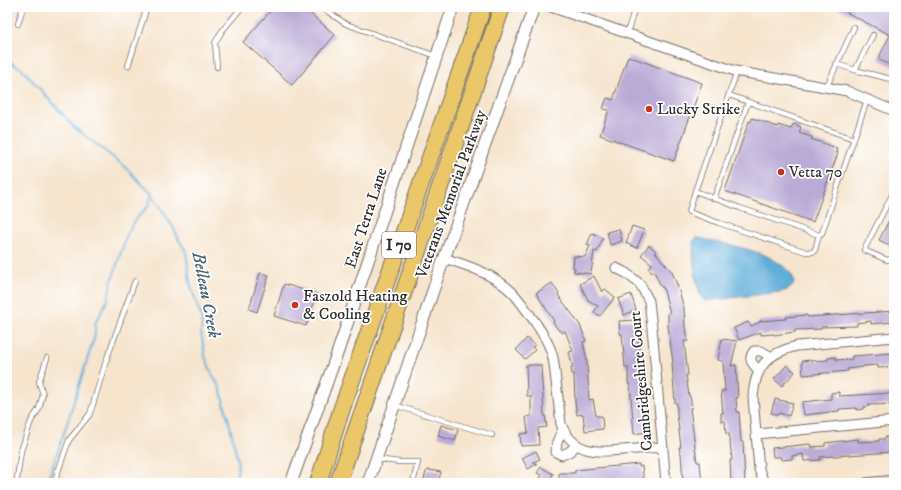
<svg xmlns="http://www.w3.org/2000/svg" width="901" height="490" viewBox="0 0 901 490" font-family="'IM FELL DW Pica',serif">
<style>
.water{fill:#5fadd9;stroke:#456c82}
.lines{fill:none;stroke-linecap:round;stroke-linejoin:round}
.stream{stroke:#5fadd9;stroke-width:2}
.building{fill:#baaad6}
.service-casing{stroke:#726c64;stroke-width:6}
.minor-casing{stroke:#726c64;stroke-width:11}
.tertiary-casing{stroke:#726c64;stroke-width:13}
.motorway-casing{stroke:#726c64;stroke-width:18}
.service{stroke:#fff;stroke-width:4.5}
.minor{stroke:#fff;stroke-width:9}
.tertiary{stroke:#fff;stroke-width:11}
.motorway{stroke:#eac769;stroke-width:16}
.poi-dot{fill:#c8321e;stroke:#fff;stroke-width:1.5}
.labels{text-anchor:middle;dominant-baseline:central;stroke-width:3.5;stroke-linejoin:round;paint-order:stroke}
.shield{fill:#fff;stroke:#6b6b6b;stroke-width:1}
.shield-label{font-size:15px;font-weight:bold;fill:#2b2b2b}
.poi-label{font-size:16px;fill:#2b2b2b;stroke:#fff;text-anchor:start}
.street-label{font-size:16px;fill:#2b2b2b;stroke:#fff}
.water-label{font-size:17px;font-style:italic;fill:#405f71;stroke:#fff}
</style>
<rect width="100%" height="100%" fill="#fff"/>
<filter id="ink" filterUnits="userSpaceOnUse"><feTurbulence type="fractalNoise" baseFrequency=".025" numOctaves="2"/><feDisplacementMap in="SourceGraphic" scale="8" xChannelSelector="R" yChannelSelector="G"/><feConvolveMatrix kernelMatrix="1 2 1 2 8 2 1 2 1" color-interpolation-filters="sRGB"/></filter>
<filter id="wash" filterUnits="userSpaceOnUse"><feTurbulence type="fractalNoise" baseFrequency=".012" numOctaves="4" result="noise"/><feDisplacementMap in="SourceGraphic" scale="16" xChannelSelector="R" yChannelSelector="G"/><feGaussianBlur stdDeviation="0.9" result="paint"/><feColorMatrix in="noise" values="0 0 0 0 0 0 0 0 0 0 0 0 0 0 0 0 0 1.4 0 .05"/><feComposite in="paint" operator="in"/></filter>
<g filter="url(#wash)">
<rect width="100%" height="100%" fill="#f6e4cd"/>
<path class="water" d="M696,238H699C720,243 757,249 774,260C788,268 808,286 780,292L705,301C695,292 693,259 693,245V241Z"/>
<g class="lines">
<path class="stream" d="M7,60L22,69L74,127L123,165L152,194L173,227L180,242L186,251L190,283L202,320L201,332L205,356L212,374L220,388L229,422L236,453L238,465L236,483
M47,483L64,433L95,335V324L108,299L111,283L127,234L136,219L149,205L152,194"/>
</g>
<g id="blocks">
<path class="building" d="M274,7H303L335,35L292,85L243,42Z
M836,7H894V67L878,59L890,35Z
M628,56L702,83L674,161L600,135L609,110L603,109L605,103L607,98L613,100Z
M752,118L778,127V125L791,129L793,124L801,127L799,133L812,137L811,139L837,148L836,152L838,153L813,222L725,191L749,121L751,122Z
M894,211V248L879,240Z
M632,226L644,230L637,248L626,243Z
M619,229L622,241L610,245L607,232Z
M592,233L603,238L597,252L594,251L591,274L574,272L575,268H573L574,256L585,257L590,246L587,245Z
M649,245L656,251L655,252L672,272L678,287L684,308L685,328H686L688,341H684L688,375H686L689,396H690L692,408H690L697,462H700L702,483H683L681,453H680L679,447H681L677,414V403H675L672,363H673L668,326V313H670L663,287H661L654,271L652,273L648,268L652,264L641,255Z
M260,273L269,275L257,312L249,309Z
M594,276L602,292L605,289L615,297L600,316L594,312L598,306L588,300L580,284Z
M552,283L559,294L558,295L580,325L586,341L583,342L587,361L589,400L593,399L596,416H602L603,429L585,431L583,414L577,415L575,402L574,374H572L571,368H573L569,352L573,351L565,331L562,333L560,330L559,331L553,322L554,321L536,293Z
M284,284L317,294L306,326L274,316Z
M631,294L636,310L624,315L618,299Z
M894,311V322L871,324V321L857,323V326L821,327V329L795,330V332L774,335V334L761,335V332L739,340L734,328L748,322L751,326L760,322V321L786,319V317L807,315V317Z
M637,320L642,387H643L644,403H645L646,411H645L647,432L634,434L630,384H628V367H625L622,334H620L619,321Z
M527,338L535,345L532,347L535,350L525,359L516,350Z
M722,339L737,341L731,366L736,365L738,398H736L737,412H739L741,442H743L745,483H731L730,460H732L729,434H726L725,421H721V413H723L721,391H725L723,361L718,360Z
M894,353V367L878,368V365L864,366L863,367L847,369L848,371L803,375L802,361L810,360V361L828,360V358L836,357V360L852,359V356Z
M526,365H541L544,415H545L547,427L538,428L539,445L521,446L520,434L528,433L526,417L531,416V396H527Z
M787,365L795,372L782,386L774,379Z
M839,392V396L894,393V404L869,405V406L864,407V409L857,410L856,408L839,409V411L804,415L802,402L831,399V393Z
M775,399L793,403L789,416L779,413L778,415L771,413Z
M441,425L458,430L455,441L438,436Z
M885,437H893V447H891L892,452L820,457V460L804,461L803,454L792,456V459L781,460V457H773L772,448L810,444L811,447L825,446V443L858,439V442L879,441V439H885Z
M536,451L540,459L533,462L537,464L528,469L522,458Z
M639,464V467L642,466L644,483H631V481L617,483H610V482L598,483H559V473H575V470Z
M541,467L553,474L548,483H544L539,480L542,475L537,473Z
M428,470L441,472L438,483H423L426,472Z
M894,475V483H864V478Z"/>
</g>
</g>
<g filter="url(#ink)">
<use href="#blocks" fill-opacity="0" stroke="#726c64" stroke-width="1"/>
<g class="lines">
<g class="service-casing">
<path id="service" d="M321,7L346,24L436,56
M18,24L23,7
M627,34L635,7
M836,64L855,70L873,35
M128,66L147,7
M217,67L215,43L222,31L242,7
M855,70L894,80
M737,71L695,191L740,208L819,235L822,233L867,100
M826,88L854,27
M729,95L854,139
M695,191L689,212L719,223L806,252H813L815,250L819,235
M894,191L864,250L887,260L894,258
M714,199L748,102
M394,405L492,435
M376,459L399,462H418L413,483
M17,483V479L21,451L31,421L39,409L43,394L39,382L47,358
M54,483L69,440L90,414L106,361L135,281"/>
</g>
<g class="minor-casing">
<path id="minor" d="M551,7L735,71L847,91L894,111
M444,258C469,266 494,274 513,293C521,302 528,312 535,322C544,336 552,347 554,364L561,424C573,453 595,453 623,450C636,449 649,448 663,447
M616,268L626,273L640,284L649,301L652,328L666,483
M759,371C753,364 747,360 754,351H761L770,356
M563,429L557,442L556,452L562,455L569,452L577,445
M756,434L894,421
M764,483L759,469L753,397C755,366 768,353 797,346L894,337"/>
</g>
<g class="tertiary-casing">
<path id="tertiary" d="M291,483L338,351L453,7
M368,483L439,273L534,7"/>
</g>
<g class="motorway-casing">
<path id="motorway" d="M318,483L341,411L483,7
M338,483L502,7"/>
</g>
<use href="#service" class="service"/>
<use href="#minor" class="minor"/>
<use href="#tertiary" class="tertiary"/>
<use href="#motorway" class="motorway"/>
</g>
</g>
<g class="poi-dot">
<circle cx="649" cy="109" r="4"/>
<circle cx="781" cy="172" r="4"/>
<circle cx="295" cy="305" r="4"/>
</g>
<g class="labels">
<rect class="shield" x="382" y="232" width="34" height="26" rx="3"/>
<g class="shield-label">
<text x="399" y="245">I 70</text>
</g>
<g class="poi-label">
<text x="657" y="109">Lucky Strike</text>
<text x="789" y="172">Vetta 70</text>
<text x="303" y="296">Faszold Heating<tspan x="303" dy="18">&amp; Cooling</tspan></text>
</g>
<g class="street-label">
<text transform="translate(451 194) rotate(-70)">Veterans Memorial Parkway</text>
<text transform="translate(366 218) rotate(-72)">East Terra Lane</text>
<text transform="translate(641 381) rotate(-95)">Cambridgeshire Court</text>
</g>
<g class="water-label">
<text transform="translate(206 295) rotate(79)">Belleau Creek</text>
</g>
</g>
<rect width="901" height="490" fill="none" stroke="#fff" stroke-width="24"/>
</svg>
